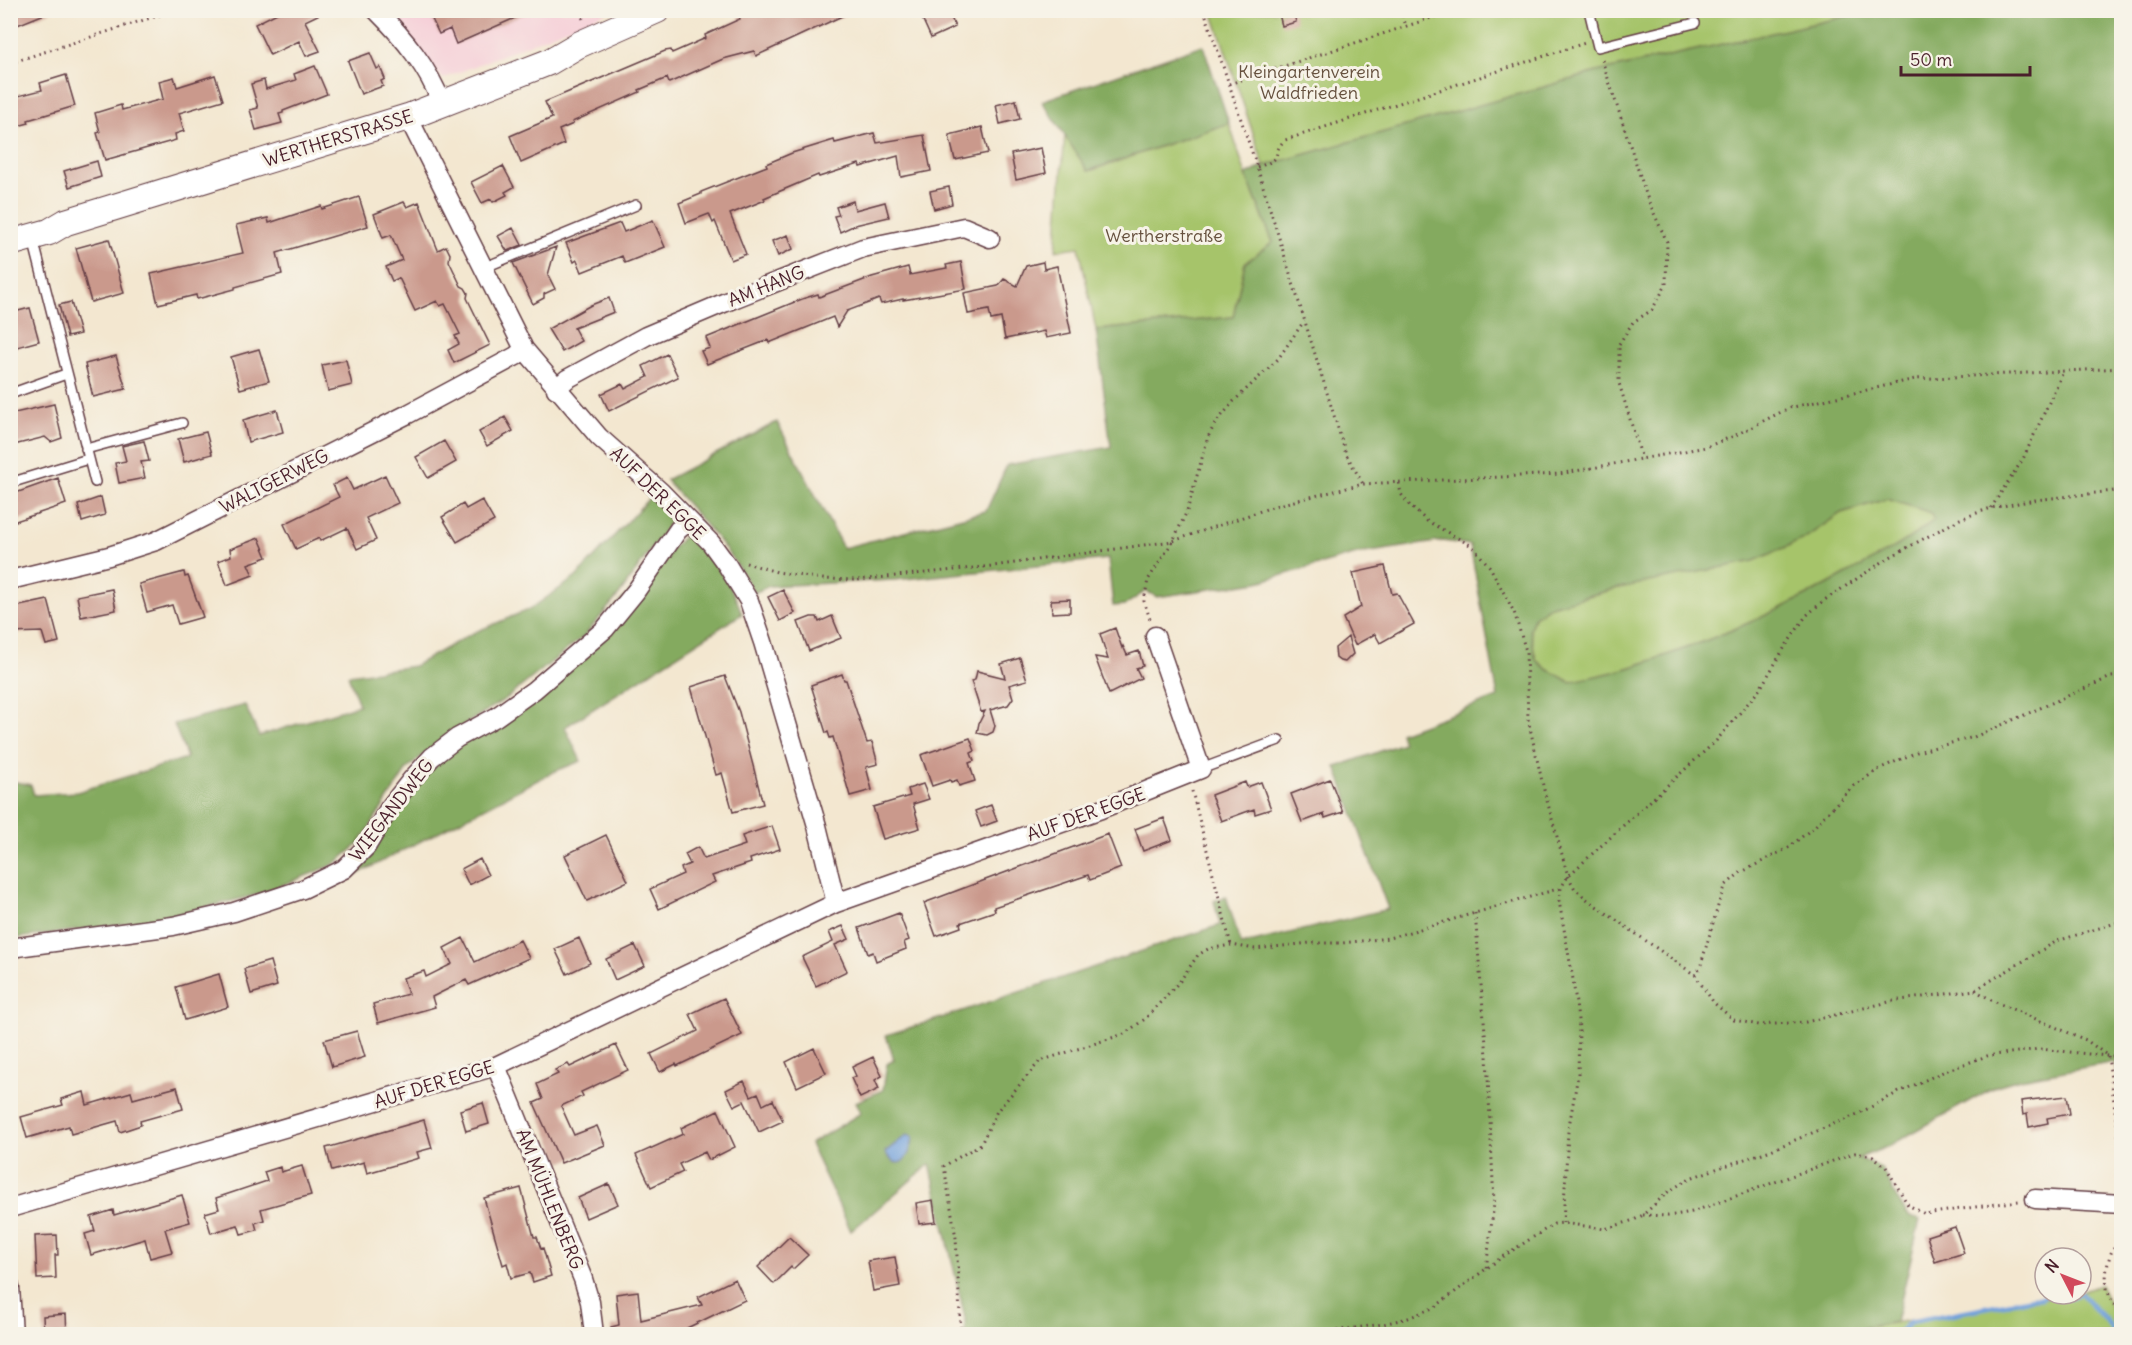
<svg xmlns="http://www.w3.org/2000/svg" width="2132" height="1345" viewBox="0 0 2132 1345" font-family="Delius,sans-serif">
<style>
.built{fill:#f6cfd8}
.green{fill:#a6c46b;stroke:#78724b;stroke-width:1.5}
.forest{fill:#84aa5f;stroke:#676445;stroke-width:1.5;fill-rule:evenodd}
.water{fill:#72a1dc;stroke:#5e6084;stroke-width:1.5}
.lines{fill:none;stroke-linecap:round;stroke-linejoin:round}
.stream{stroke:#72a1dc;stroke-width:5}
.building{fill:#ca998c}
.service-casing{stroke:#633d44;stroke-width:12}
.minor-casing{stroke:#633d44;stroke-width:21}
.secondary-casing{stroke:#633d44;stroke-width:28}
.path{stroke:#633d44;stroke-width:3;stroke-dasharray:1.5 4.5;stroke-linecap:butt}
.service{stroke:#fff;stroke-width:9}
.minor{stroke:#fff;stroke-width:18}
.secondary{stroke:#fff;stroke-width:26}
.labels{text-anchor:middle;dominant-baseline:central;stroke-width:6;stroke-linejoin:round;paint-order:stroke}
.park-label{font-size:18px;fill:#66513e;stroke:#f7f3e8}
.street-label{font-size:18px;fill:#4a1f2b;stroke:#f7f3e8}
</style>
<rect width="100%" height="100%" fill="#f7f3e8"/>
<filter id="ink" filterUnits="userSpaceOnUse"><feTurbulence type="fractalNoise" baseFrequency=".0167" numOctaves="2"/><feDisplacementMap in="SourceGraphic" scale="12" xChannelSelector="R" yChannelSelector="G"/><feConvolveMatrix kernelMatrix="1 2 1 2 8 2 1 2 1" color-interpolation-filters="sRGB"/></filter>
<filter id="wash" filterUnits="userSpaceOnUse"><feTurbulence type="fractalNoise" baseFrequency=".008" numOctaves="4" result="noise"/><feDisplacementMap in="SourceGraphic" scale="24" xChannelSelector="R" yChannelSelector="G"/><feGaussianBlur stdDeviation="1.35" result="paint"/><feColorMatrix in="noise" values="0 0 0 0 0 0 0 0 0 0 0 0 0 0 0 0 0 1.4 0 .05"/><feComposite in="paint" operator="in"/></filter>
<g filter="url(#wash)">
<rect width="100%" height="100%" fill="#f3e7d0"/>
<path class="built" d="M379,11H610L443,79L407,37Z"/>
<path class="green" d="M1212,11H1871L1597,72L1264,166Z
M1229,123L1246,175L1273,243L1245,263L1233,317L1096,330L1079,247L1056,250L1065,133L1089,171Z
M1887,499L1932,513L1934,520C1908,541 1878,557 1849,573C1779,612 1705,644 1628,668C1609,674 1589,678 1570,682L1548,670L1536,660L1530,629L1534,617L1550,606L1802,540L1841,513Z
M2100,1285L2121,1329V1334H1826L2069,1294H2081V1292Z"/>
<path class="forest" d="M1871,11H2121V1074L2118,1075L2115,1062L2020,1079L1996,1086L1889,1146L1859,1158L1881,1168L1900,1204L1910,1217L1920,1220L1896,1322L1826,1334H965V1318L930,1164L851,1231L810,1144L861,1113L856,1102L883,1090L887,1064L894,1060L886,1035L935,1020L1220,925L1214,901L1226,896L1241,945L1388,909L1336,767L1403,743L1400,733L1498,697L1470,545L1443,541L1357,554L1258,582L1157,597L1146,591L1125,605L1113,606L1108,559L894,580L769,586L754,593C732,551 697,516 666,480L777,422L843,548L986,511L1007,465L1111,447L1096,330L1233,317L1245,263L1273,242L1246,175L1264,166L1597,72ZM1887,499L1932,513L1934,520C1909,541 1878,557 1849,573C1779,612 1705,644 1628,668C1609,674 1589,677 1570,682L1548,670L1536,660L1530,629L1534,617L1550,606L1614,589L1754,561L1802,540L1841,513Z
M1203,45L1229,123L1088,171L1042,101Z
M652,495L670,522L619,595L584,636L507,698L443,738L407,769L359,844L333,865L260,894L154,920L11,939L10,781L31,785L34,795L77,792L187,758L174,724L245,705L259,736L359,705L348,675L414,666L473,633L530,609L576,577Z
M685,535C710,555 732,583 742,614L565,727L581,761L553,772L350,878L372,851L394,813L419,781L452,750L515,710Z"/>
<path class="water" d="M907,1135L913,1137C911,1155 900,1176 885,1152Z"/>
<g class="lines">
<path class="stream" d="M2045,1273V1280
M2081,1294L2106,1320L2115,1334
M2069,1297L2079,1294
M1898,1334L1910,1322L2034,1298H2041L2046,1294"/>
</g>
<g id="blocks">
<path class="building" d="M10,10H12L52,11L10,28Z
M283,10H328L305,21L320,51L306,56L299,41L270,55L255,24Z
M447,10H533L456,44L450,29L439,34L431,17Z
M736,10H855L756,56L754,51L723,59L669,83L667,78L639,90L640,92L572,122L573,124L559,130L564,144L521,163L510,136L552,118L545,102L665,51L671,50L672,53L706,38L705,35L740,19Z
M939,10H948L955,27L931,38L922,18Z
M1289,10H1293L1296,22L1282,26L1279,14Z
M370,53L377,69L380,67L385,79L381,81L383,86L361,94L348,61Z
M315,66L327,94L283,111V113L279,114L282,123L256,130L250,110L258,108L251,84L264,80L266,89L296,80L294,74Z
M66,75L75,106L28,120L29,123L10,128V98L42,90L40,83Z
M215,75L223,100L179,113L184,131L175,134L176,140L105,160L97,133L100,132L95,113L121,105L122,110L163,99L159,81L174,77L177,87Z
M1016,100L1020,119L1000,124L996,105Z
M982,127L988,153L955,160L949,135Z
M874,133L877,143L924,135L931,171L901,177L898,156L860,167L859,164L819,177L818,175L764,198L765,200L730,214L746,254L731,260L715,221L713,223L709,214L686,223L679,203L701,194V192L767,166L766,164L792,153L834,140L835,143Z
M1041,148L1046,173L1016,180L1011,154Z
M97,161L101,177L69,187L64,171Z
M503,166L514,187L505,192L507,195L493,202L491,199L482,203L471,182Z
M949,187L952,204L934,209L930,191Z
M359,197L368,226L277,253L282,274L235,287V289L197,299L196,295L158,304L151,274L243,253L236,225L268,218L269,223L321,206L322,209Z
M853,201L855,210L885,202L889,217L855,225L840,232L834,216L839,215L836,207Z
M404,202L407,207L419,202L438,250L446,246L450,254L449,261L461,286L465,288L468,293L467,298L490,345L454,363L448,350L459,344L455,336L460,334L445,304L440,306L437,301L415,311L399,278L392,281L386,267L402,260L391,235L383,238L374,214Z
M653,220L665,247L625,263L622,256L582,272L577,260L574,262L566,243L620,223L624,232Z
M513,228L522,245L507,251L498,236Z
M788,235L793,249L778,256L772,241Z
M109,239L124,293L91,302L76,248Z
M556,247L548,275L555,289L544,294V298L533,304L513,263Z
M961,262L966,289L903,300V299L881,304L879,299L847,311L837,327L833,317L769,343L768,340L707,364L701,351L710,348L706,338L802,299L818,294L819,297L872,277L908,267L910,275L947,268L946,265Z
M1043,262L1044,269L1057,266L1071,333L1046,338L1044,331L1005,339L1001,318L991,320L989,310L968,314L964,293L998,286L1004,279L1017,286L1026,266Z
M609,298L614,312L574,328L581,341L562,352L548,329L591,305Z
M71,302L80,334L67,337L59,305Z
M30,308L39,341L10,349V313Z
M259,349L269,381L240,389L231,357Z
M667,354L678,377L609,411L601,394L622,384L625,389L648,377L643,366Z
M116,356L126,389L93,397L85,364Z
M346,360L352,385L328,391L322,365Z
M54,404L62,438L51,442L45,437L10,446V414Z
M277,410L283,432L248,442L243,420Z
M505,417L513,431L487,446L479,432Z
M206,432L212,454L184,462L178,439Z
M144,441L149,461L141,462L145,478L119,483L115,463L126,461L122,446Z
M444,441L456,462L428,478L416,457Z
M385,475L398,503L366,518L376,540L357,549L347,528L320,541L319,538L296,549L284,524L339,497L333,485L347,478L353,490Z
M58,478L66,504L10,523V495Z
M101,497L105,515L82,522L78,505Z
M482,500L494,521L457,542L442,517L463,504L466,509Z
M259,538L267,557L248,564L253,575L227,585L218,561L231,556L230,549Z
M1385,566L1392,594L1397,593L1414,624L1380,643L1375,634L1355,645L1343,618L1361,607L1353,573Z
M184,572L185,577L188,576L203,617L178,624L172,605L147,612L139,584Z
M112,589L116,610L81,617L77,596Z
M783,590L795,613L780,621L768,597Z
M1070,599V612L1052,613L1051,600Z
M48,600L59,642L46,645L42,632L10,633V608Z
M832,616L841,638L809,651L798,622L811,617H817L819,622Z
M1115,628L1122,648L1123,646L1127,655L1139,651L1143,666L1136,668L1141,678L1109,694L1095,657L1108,659L1100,634Z
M1348,637L1353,654L1345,662L1340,661L1336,658L1335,648Z
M1020,658L1027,680L1009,685L1013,698L1008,705L990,710L995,726L993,732L987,735L977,733L979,723L985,711L981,712L971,681L975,680L977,671L1005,678L1001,664Z
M842,674L844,680H846L867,743L872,742L878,764L866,767L872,790L850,796L833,737L830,738L828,732L826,733L811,685Z
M725,676L739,712L763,804L733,812L722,773L716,775L691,687Z
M970,738L975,751L971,753L974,761L969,763L975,781L959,786L957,780L951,782L950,780L932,786L921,755Z
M1330,779L1343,812L1325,818L1324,814L1302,822L1291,794Z
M1245,782L1247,787L1261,782L1271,809L1255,814L1254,809L1221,821L1211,795Z
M923,784L929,799L913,804L920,828L883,839L873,807L910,796L908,789Z
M991,805L997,821L981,827L975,811Z
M1164,818L1172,840L1143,851L1135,829Z
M772,826L780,849L750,859L751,863L712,876L715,882L659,909L650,889L683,874L681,868L690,864L685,854L698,847L704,859L745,845L742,836Z
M1108,834L1121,868L1090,880L1088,875L994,907L995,911L960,923L961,927L936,936L924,903Z
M606,835L628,881L587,901L565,855Z
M480,859L488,875L469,885L461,869Z
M899,913L909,940L904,942L906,949L876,961L873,952L868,954L859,928Z
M843,926L849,939L835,945L847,971L816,986L802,957L833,942L829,932Z
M463,938L475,962L520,940L529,958L469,985L466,980L432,997L435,1007L378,1023L373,1004L408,994L403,978L424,971L426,977L452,964L444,948Z
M579,938L590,963L567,974L555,949Z
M635,945L645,966L615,980L606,959Z
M270,961L277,986L251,994L244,969Z
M219,974L228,1007L185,1020L176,987Z
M724,998L742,1035L677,1066L676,1064L660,1072L651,1054L698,1031L690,1014Z
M357,1031L365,1057L332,1067L324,1040Z
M616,1045L628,1070L581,1092L583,1096L561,1106L574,1135L597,1126L605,1145L561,1163L534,1103L543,1099L537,1084L558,1074L555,1070L568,1064L570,1067Z
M814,1048L826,1073L797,1087L786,1062Z
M873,1057L882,1076L875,1080L879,1089L860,1098L851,1078L856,1076L852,1067Z
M744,1081L751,1096L758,1093L763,1105L773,1100L783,1121L759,1132L744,1101L734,1106L726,1090Z
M177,1087L183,1109L140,1121L141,1125L120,1132L117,1121L71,1134L69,1126L27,1138L21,1117L63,1105L61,1099L84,1092L87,1105L131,1092L133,1099Z
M2067,1096L2070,1114L2047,1118L2048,1123L2029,1127L2027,1114L2023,1115L2021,1101Z
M483,1103L489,1124L466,1131L460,1110Z
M718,1110L735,1147L709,1160L705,1152L679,1164L683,1172L651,1187L636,1155L683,1134L681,1128Z
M424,1120L432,1148L417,1152L419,1158L367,1173L364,1162L332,1171L326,1148Z
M302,1166L311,1195L261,1209L264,1220L255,1223L257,1230L241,1234L238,1225L211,1233L205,1213L219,1209L216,1198L267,1181L264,1172L280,1167L281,1172Z
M609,1184L618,1204L586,1218L578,1198Z
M521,1188L534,1237H537L541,1249L543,1248L551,1276L533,1282L530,1273L511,1278L507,1263L503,1265L484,1198Z
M182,1195L190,1222L165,1229L172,1252L150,1258L145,1239L91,1255L85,1234L95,1231L91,1217L113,1210L114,1215Z
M933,1200L936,1222L919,1224L916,1203Z
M1955,1227L1964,1253L1935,1262L1927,1236Z
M57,1235L58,1255H55L56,1278L37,1279L35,1236Z
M789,1237L808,1255L793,1269L791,1267L774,1284L758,1267Z
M895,1257L900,1286L873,1291L868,1261Z
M735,1279L745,1300L687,1328L689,1335H655L654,1331L613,1335L611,1327L619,1325L616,1294L638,1291L641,1320L702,1305L698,1297Z
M66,1314L67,1335H44L43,1316Z"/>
</g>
</g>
<g filter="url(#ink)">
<use href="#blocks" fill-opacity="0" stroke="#633d44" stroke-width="1.5"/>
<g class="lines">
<g class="service-casing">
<path id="service" d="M1589,10L1598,47L1695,23
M33,239L95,482
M483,268L636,205
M10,394L66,374
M86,449L182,423
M10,483L88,459
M1201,769L1279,740"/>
</g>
<g class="minor-casing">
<path id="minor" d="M376,10C404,38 428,67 442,104
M408,117L524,349L599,437L661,492L711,543L727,565L749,601L763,642L817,826L836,903
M556,389L567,379L646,336L733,299L863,248L964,227L990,238
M10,580L109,556L156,541L408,414L516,356L524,349
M10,948L173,926L234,912L303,889L344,869L366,847L390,807L412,779L432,757L457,738L496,717L534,690L605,629L636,591L678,530L689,521
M496,1066L583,1279L590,1302L594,1334
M2035,1199L2122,1204
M10,1208L496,1066L836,903L1101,809L1201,769L1155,636
M10,1287L13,1334"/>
</g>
<g class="secondary-casing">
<path id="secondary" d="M10,243L49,232L66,222L408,117L549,62L578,45L657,10"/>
</g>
<path class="path" d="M1204,10L1257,167L1346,454L1363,484
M1401,10L1406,26
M580,12L584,21
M1602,60L1648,200L1667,242L1666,285L1652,310L1633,322L1619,344V383L1642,459
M10,63L175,10
M1229,84L1456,10
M1257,167C1287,158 1269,155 1285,140L1585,43
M1399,483L1401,494L1410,506L1427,521L1472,546L1490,567L1514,612L1526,651L1528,719L1544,790L1568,876L1575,889L1589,901L1695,975L1714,1003L1734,1020L1759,1025L1806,1022L1893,1001L1975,990L2057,941L2122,921
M1991,508L2023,459L2063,372
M746,563L777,572L823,579L857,580L993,566L1173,541L1278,505L1363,484L1559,474L1706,447L1734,436L1789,408L1915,379L2122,368
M1150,619L1144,601L1148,580L1173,541L1187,511L1208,437L1215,424L1234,401L1278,359L1304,321
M1192,791L1231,945
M1475,913L1487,1056L1494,1203L1486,1270
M1695,975L1700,968L1720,899L1726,885L1740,873L1788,848L1814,827L1853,786L1881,768L1917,752L1974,737L2111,677L2122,676
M1975,990L1993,1001L2086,1040L2108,1056L2122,1164
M1643,1215L1668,1216L1692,1212L1855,1153L1873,1156L1886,1167L1908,1205L1925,1214L2019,1201
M1563,1223L1568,1132L1578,1075L1579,1028L1573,979L1559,901L1561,888L1568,876L1716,741L1760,689L1783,650L1806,616L1823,601L1890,557L1960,519L1991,508L2035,500L2122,490
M2122,1226V1229
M2122,1238C2109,1247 2104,1273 2107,1288C2109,1298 2117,1309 2122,1319
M961,1334L956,1238L944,1166L981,1144L997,1111L1040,1061L1124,1034L1145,1019L1180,981L1198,955L1208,949L1231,945L1255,949L1310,943H1342L1389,938L1561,888
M1313,1334L1383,1324L1408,1318L1435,1307L1502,1257L1554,1224L1563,1223L1605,1229L1634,1220L1643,1215L1668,1192L1690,1178L1771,1150L1858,1114L1897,1093L1945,1071L1987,1056L2040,1049L2108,1056H2122"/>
<use href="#service" class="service"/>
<use href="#minor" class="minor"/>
<use href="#secondary" class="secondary"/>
</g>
</g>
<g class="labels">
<g class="park-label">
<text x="1309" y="71">Kleingartenverein<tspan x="1309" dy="21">Waldfrieden</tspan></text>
<text x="1164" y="235">Wertherstraße</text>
</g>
<g class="street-label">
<text transform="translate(338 138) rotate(-17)">WERTHERSTRASSE</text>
<text transform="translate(766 286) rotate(-22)">AM HANG</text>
<text transform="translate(274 481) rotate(-27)">WALTGERWEG</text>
<text transform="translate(658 493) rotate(44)">AUF DER EGGE</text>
<text transform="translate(391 810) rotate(-52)">WIEGANDWEG</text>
<text transform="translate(1086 814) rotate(-20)">AUF DER EGGE</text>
<text transform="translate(434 1084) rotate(-17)">AUF DER EGGE</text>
<text transform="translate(550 1199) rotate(68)">AM MÜHLENBERG</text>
</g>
</g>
<rect width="2132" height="1345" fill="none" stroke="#f7f3e8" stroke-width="36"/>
<g transform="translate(2063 1276) rotate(312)"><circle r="28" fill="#f7f3e8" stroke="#b29e9c" stroke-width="1.5"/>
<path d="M0-4.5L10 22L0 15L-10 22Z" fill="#d1495b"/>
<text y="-9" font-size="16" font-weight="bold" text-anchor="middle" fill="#4a1f2b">N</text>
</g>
<path d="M1901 66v9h129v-9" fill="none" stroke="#4a1f2b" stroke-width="3"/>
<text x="1910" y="66" font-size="18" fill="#4a1f2b" stroke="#f7f3e8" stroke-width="4.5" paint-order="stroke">50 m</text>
</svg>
